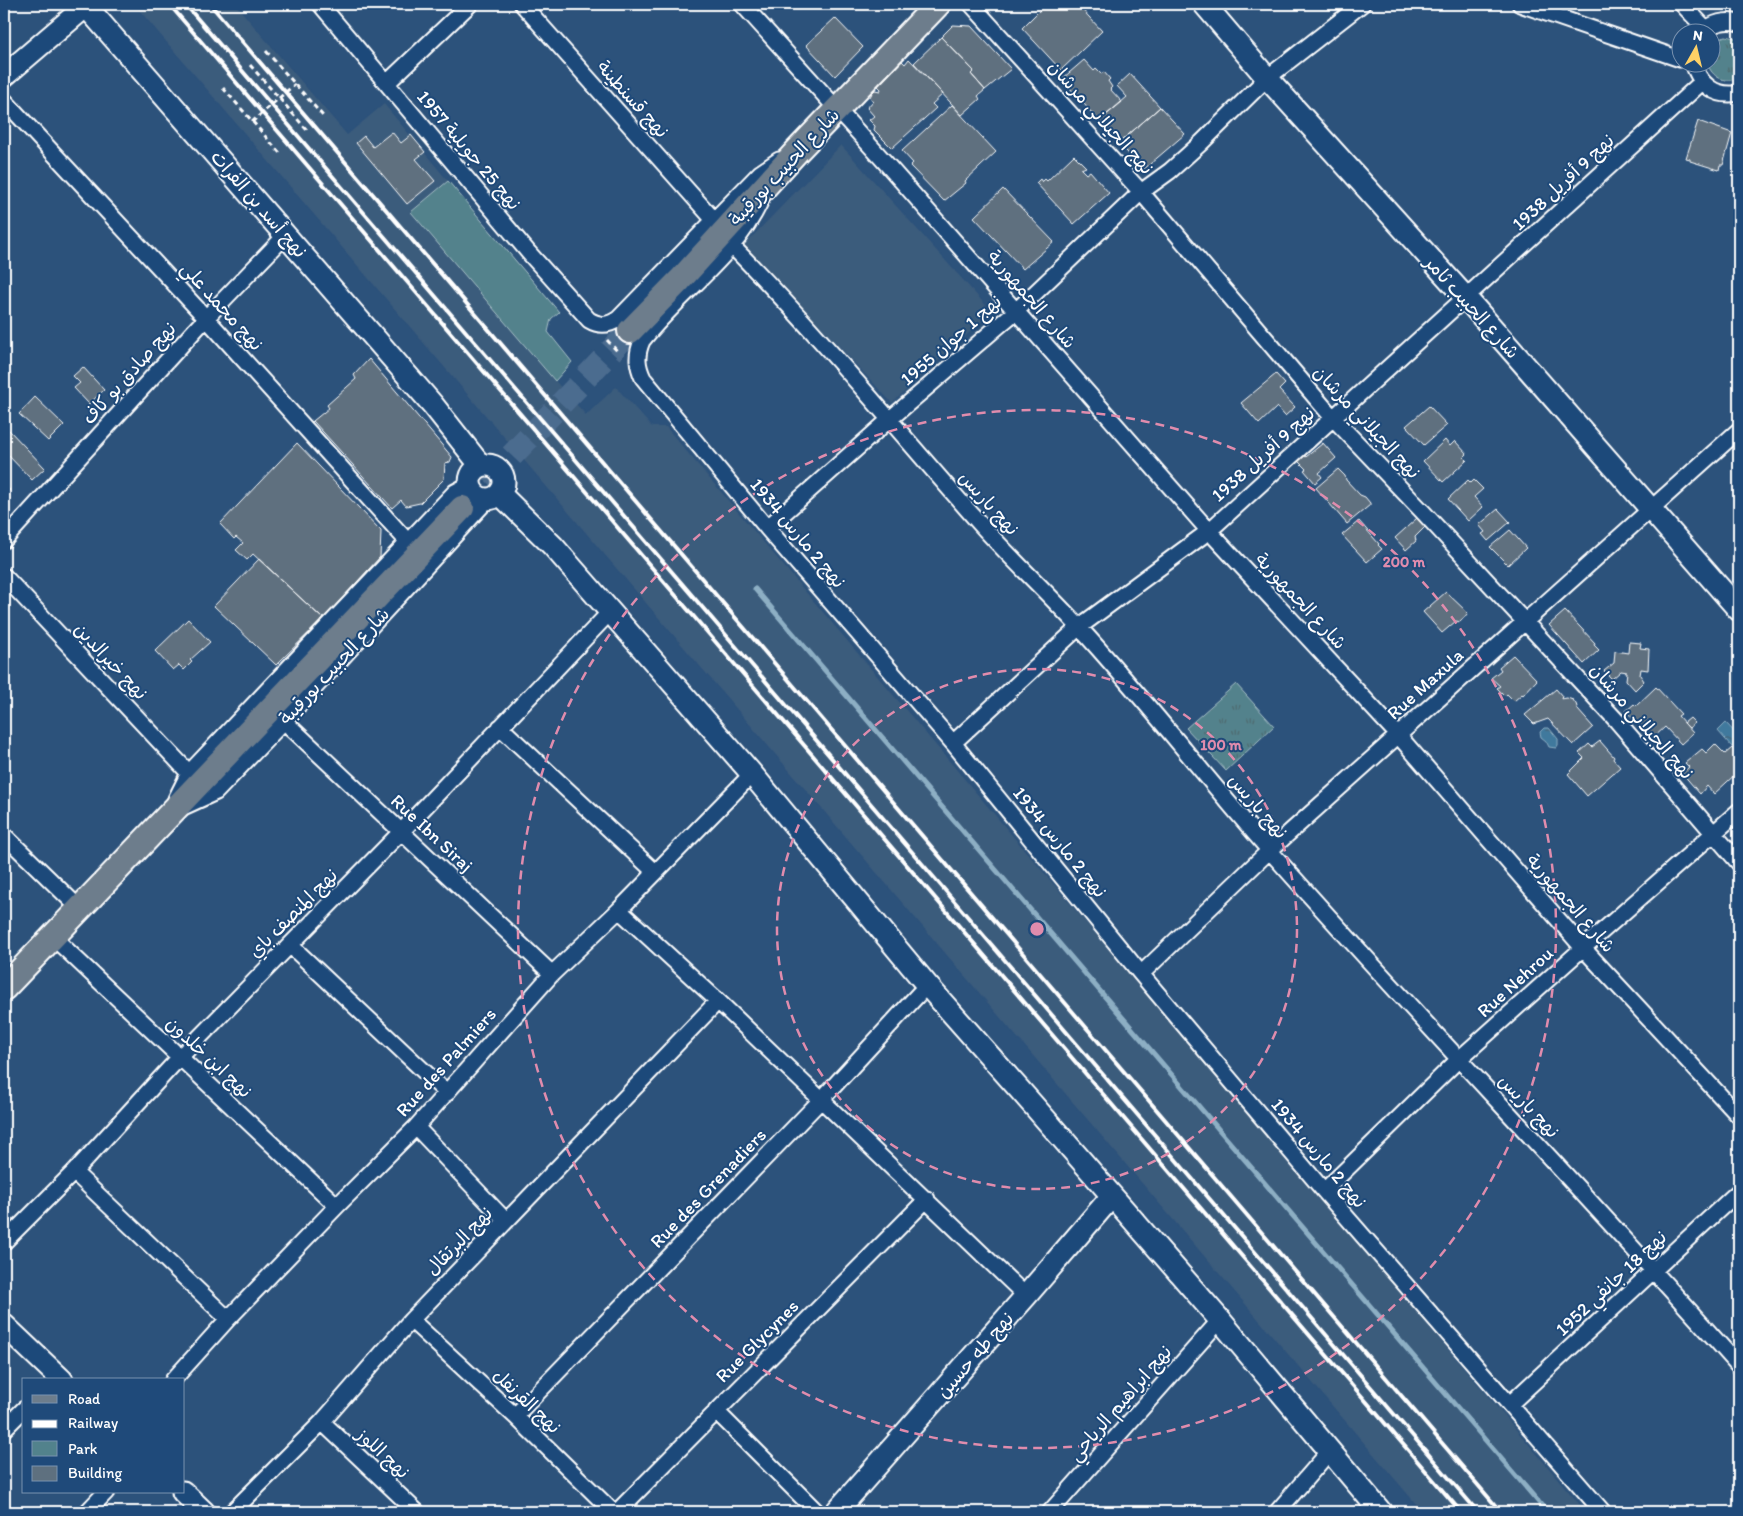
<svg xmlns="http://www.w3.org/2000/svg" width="1743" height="1516" viewBox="0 0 1743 1516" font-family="Itim,'Playpen Sans Arabic',sans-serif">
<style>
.built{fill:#3b5b7c}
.grass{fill:url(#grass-tufts);stroke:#a8c0c6}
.park{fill:#52828c;stroke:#a8c0c6}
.water{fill:url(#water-ripples);stroke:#8dafc4}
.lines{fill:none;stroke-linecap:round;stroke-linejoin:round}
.stream{stroke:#8dafc4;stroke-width:5}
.building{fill:#5e707f;stroke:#fff}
.primary-tunnel{stroke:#4c6c8f;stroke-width:24;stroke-dasharray:24 12;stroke-linecap:butt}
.street-casing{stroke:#fff;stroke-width:19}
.secondary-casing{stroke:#fff;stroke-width:25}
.primary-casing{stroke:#fff;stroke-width:28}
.path{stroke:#fff;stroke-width:3;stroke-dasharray:5 4;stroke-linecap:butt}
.street{stroke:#1f4a7a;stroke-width:15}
.secondary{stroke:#1f4a7a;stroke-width:21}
.primary{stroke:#6d7d8c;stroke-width:24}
.rail{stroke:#fff;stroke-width:4}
.path-bridge{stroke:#fff;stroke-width:3;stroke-dasharray:5 4;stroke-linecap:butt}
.ring{fill:none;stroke:#e08cad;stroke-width:2.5;stroke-dasharray:9 6}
.labels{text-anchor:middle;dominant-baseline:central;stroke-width:4;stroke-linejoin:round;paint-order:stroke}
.street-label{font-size:19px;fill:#fff;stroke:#1f4a7a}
.centre{fill:#e08cad;stroke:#1f4a7a;stroke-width:2.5}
.ring-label{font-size:15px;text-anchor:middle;font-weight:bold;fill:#e08cad;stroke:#1f4a7a;stroke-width:4;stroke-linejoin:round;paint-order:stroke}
</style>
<defs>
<pattern id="grass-tufts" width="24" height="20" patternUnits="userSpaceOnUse" patternTransform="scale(1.25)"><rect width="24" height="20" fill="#52828c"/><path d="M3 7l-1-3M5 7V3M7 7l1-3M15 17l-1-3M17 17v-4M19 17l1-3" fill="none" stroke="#4f6a6f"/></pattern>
<pattern id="water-ripples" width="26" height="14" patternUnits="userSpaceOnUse" patternTransform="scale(1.25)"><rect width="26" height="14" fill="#41799d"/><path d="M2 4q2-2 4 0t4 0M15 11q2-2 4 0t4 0" fill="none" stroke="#466274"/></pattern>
</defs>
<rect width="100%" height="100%" fill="#2c527b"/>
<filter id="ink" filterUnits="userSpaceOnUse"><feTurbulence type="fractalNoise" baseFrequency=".02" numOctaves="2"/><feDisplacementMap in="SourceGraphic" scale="10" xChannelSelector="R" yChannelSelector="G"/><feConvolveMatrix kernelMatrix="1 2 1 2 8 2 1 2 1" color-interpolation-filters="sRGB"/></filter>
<g filter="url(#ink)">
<path class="built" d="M134,4H235L347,135L384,104L448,181L411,212L558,384L586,415L616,387L652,427H666L1586,1512H1423Z
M841,145L992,312L892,403L744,245Z"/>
<path class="grass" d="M1726,36L1739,39V78C1724,84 1712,77 1707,63L1710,62L1711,46L1719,38Z
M1236,684L1274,726L1226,771L1186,728Z"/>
<path class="park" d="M448,181L559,312L551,319L548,332L572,362L555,381L411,212Z"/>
<path class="water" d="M1726,723L1739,737V740L1732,747L1718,731Z
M1544,728H1549L1558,739V745L1556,748L1549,747L1546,741L1541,737L1540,732Z"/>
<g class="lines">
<path class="stream" d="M755,589L1547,1512"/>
</g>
<path class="building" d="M1046,4H1077L1102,31L1061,70L1022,28Z
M835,18L863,47L835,76L806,45Z
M953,25L971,26L1011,69L985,90L971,74L974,71L941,37Z
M941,37L974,71L971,74L985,90L978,96L980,99L962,115L914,63Z
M909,59L943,94L932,104L936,108L892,148L874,130L875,126L869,120L874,116L867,108L873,101L870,97L872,93L875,90L880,91L881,89L878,86L902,61L905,64Z
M1084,60L1094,71L1096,69L1101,74L1104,72L1110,79L1108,81L1112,87L1110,89L1122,102L1099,121L1062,79Z
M1130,74L1160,107L1119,143L1099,121L1127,97L1117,86Z
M952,105L996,152L965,181L966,183L944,201L910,166L913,163L902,151Z
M1160,107L1185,134L1143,170L1119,143Z
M1698,121L1732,133L1723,165H1720L1719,170L1690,161V159L1686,158Z
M392,132L401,143L411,135L425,152L416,159L435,181L407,204L356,143L364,136L373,147Z
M1074,155L1086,167L1081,169L1086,174L1090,171L1109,193L1074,224L1036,183L1040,179L1042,182L1045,179L1047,181Z
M1003,189L1054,242L1023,269L974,217Z
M369,359L452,457L450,462L445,463L444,479L420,503L406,506L401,500L392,508L313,421L329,408L327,405L356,379L354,375Z
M83,367L104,390L89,404L74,388L80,383L73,376Z
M1276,374L1285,384L1279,390L1295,407L1285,416L1277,407L1259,424L1241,403Z
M35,397L64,425L48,441L19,414Z
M1429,406L1447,425L1424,445L1406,426Z
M8,429L45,468L32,480L4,451V433Z
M1445,440L1450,446L1455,441L1467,454L1464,457L1467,460L1443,482L1423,461Z
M297,443L381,531L380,557L323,619L253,554L247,560L236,550L243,543L236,537L234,539L220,524Z
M1323,443L1336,458L1319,473L1322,477L1315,483L1304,470L1306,469L1296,459L1302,454L1306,457Z
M1338,469L1345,476L1346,480L1360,495L1365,497L1370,503V505L1347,524L1316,488Z
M1468,480L1471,483L1474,480L1483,489L1474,497L1483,507L1468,521L1448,499Z
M4,484L10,490L4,496Z
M1498,509L1510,522L1488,541L1482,534L1485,532L1479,525Z
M1417,518L1425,527L1415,537L1416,541L1406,550L1395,538Z
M1359,521L1379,544L1378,545L1382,549L1367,562L1342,535Z
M1510,530L1526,548L1508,565L1490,547Z
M259,559L323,619L276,665L214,606Z
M1446,592L1468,613L1460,622L1456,621L1442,633L1423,612Z
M1565,611L1595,643L1594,645L1599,650L1584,664L1549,625Z
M188,619L210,642L190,660L192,662L184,670L179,665L173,670L155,651Z
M1629,642L1641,643L1640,648L1649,649L1648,670L1641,669L1640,675L1644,681L1635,690L1626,680L1627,672L1621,671L1612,679L1604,671L1614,663L1615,651L1628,653Z
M1513,655L1537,680L1523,695L1522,694L1514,701L1507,694L1505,696L1497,688L1500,686L1491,678L1501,670L1499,667Z
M1656,687L1681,714L1678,716L1693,733L1681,744L1665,727L1652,739L1626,711L1634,704L1636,706Z
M1556,689L1562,696L1561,699L1567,698L1573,700L1576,704L1578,710L1593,727L1573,745L1548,719L1534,724L1525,715Z
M1690,718L1695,723L1689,728L1684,723Z
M1600,741L1614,757L1613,759L1620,767L1587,796L1568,774L1584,758L1579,753L1589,744L1592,747Z
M1715,744L1725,754L1732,748L1739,756V771L1714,794L1707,786L1700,794L1682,773L1689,767L1685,763L1702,749L1706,753Z"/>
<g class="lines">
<path class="primary-tunnel" d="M462,508L630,331"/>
<g class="street-casing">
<path id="street" d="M320,4L529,253L589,320C599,326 608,326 618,319L760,173L779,160
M522,4L714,220
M742,4L884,161L1209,531L1398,735L1583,948L1739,1116
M971,4L1141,192L1333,418L1423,512L1617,721L1739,863
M1520,4L1680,59
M1682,4L1706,29
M1703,32C1712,23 1726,19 1739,23
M1693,62C1699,85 1716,98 1739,93
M387,83L470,4
M4,100L206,318L408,542
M760,202C734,258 679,293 642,341C636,355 637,365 643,378L767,528L953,743L1141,974L1324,1191L1603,1512
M732,246C817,332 894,426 974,517C1007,555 1044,589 1078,626C1145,699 1205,777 1270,851C1424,1025 1585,1192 1739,1366
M767,528L890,419L1016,311L1141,192L1170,171L1201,143L1267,78L1362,4
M4,540L206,318L286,235
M4,576L189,773
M284,721L552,974
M500,727L655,872
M953,743L1079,627L1209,531L1702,82
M176,799L189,773L455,492L470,484
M181,808L216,792L284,721L488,499
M4,835L79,908
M619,910L718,1001L1026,1296
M53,937L337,1206
M290,945L447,1093
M1141,974L1270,850L1739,430
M416,1127L506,1221
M74,1172L228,1319
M1324,1191L1458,1060L1583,948L1739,811
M4,1242L74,1172L180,1057L401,832L610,612
M411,1320L515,1416L613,1512
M173,1380L228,1319L337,1206L416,1127L552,974L619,910L752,774
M1510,1404L1739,1191
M716,1411L817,1512
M515,1416L821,1100L927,985
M322,1422L417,1512
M4,1429L24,1409
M87,1512L106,1492
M232,1512L322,1422L411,1320L718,1001
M617,1512L927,1199
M1050,1512L1220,1320
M1277,1512L1329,1452"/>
</g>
<g class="secondary-casing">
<path id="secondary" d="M1204,4L1267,78L1466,298L1739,610
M4,76L86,6L433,405L481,466
M470 482a17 17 0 1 1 34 0a17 17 0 1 1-34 0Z
M500,494L553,546L752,774L927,985L1034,1106L1220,1320L1381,1512
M4,1325L62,1380
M183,1492L204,1512
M836,1512L1026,1296L1112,1196"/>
</g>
<g class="primary-casing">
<path id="primary" d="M630,331L680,280L797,151L938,4
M4,988L462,508"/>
</g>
<path class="path" d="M266,51L323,116
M250,65L307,130
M223,88L280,153
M607,340L619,353"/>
<use href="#street" class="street"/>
<use href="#secondary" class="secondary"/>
<use href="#primary" class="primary"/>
<path class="rail" d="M169,4L1461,1512
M185,4L1478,1512
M210,4L1501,1512"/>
<path class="path-bridge" d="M252,122L295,84"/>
</g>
</g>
<g class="ring">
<circle cx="1037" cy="929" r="260"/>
<circle cx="1037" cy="929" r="519"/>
</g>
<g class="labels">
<g class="street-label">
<text transform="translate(633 99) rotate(48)">نهج قسنطينة</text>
<text transform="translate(1101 117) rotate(48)">نهج الجيلاني مرشان</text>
<text transform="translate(469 150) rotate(50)">نهج 25 جويلية 1957</text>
<text transform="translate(784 167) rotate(-47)">شارع الحبيب بورقيبة</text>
<text transform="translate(1563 182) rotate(-43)">نهج 9 أفريل 1938</text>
<text transform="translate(259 204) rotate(49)">نهج أسد بن الفرات</text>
<text transform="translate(1032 299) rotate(49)">شارع الجمهورية</text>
<text transform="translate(222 306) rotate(48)">نهج محمد علي</text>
<text transform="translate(1472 307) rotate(48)">شارع الحبيب ثامر</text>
<text transform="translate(951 340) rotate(-41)">نهج 1 جوان 1955</text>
<text transform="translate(129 373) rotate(-48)">نهج صادق بو كاف</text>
<text transform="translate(1367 422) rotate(47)">نهج الجيلاني مرشان</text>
<text transform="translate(1263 454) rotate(-42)">نهج 9 أفريل 1938</text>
<text transform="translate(989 503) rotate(48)">نهج باريس</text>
<text transform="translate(798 533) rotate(50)">نهج 2 مارس 1934</text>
<text transform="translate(1301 601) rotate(47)">شارع الجمهورية</text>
<text transform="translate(111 661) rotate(47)">نهج خيرالدين</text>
<text transform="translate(334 666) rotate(-47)">شارع الحبيب بورقيبة</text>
<text transform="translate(1425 684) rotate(-42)">Rue Maxula</text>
<text transform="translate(1642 721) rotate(49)">نهج الجيلاني مرشان</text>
<text transform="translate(1258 806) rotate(49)">نهج باريس</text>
<text transform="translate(432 833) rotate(43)">Rue Ibn Siraj</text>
<text transform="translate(1060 842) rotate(51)">نهج 2 مارس 1934</text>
<text transform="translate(1571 903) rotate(49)">شارع الجمهورية</text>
<text transform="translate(293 913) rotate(-45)">نهج المنصف باي</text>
<text transform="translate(1515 982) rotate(-42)">Rue Nehrou</text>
<text transform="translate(209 1057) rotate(43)">نهج ابن خلدون</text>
<text transform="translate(446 1062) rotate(-48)">Rue des Palmiers</text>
<text transform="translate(1529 1106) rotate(47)">نهج باريس</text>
<text transform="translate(1319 1153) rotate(50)">نهج 2 مارس 1934</text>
<text transform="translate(708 1188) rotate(-46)">Rue des Grenadiers</text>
<text transform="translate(459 1241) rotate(-46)">نهج البرتقال</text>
<text transform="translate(1611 1283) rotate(-43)">نهج 18 جانفي 1952</text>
<text transform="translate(757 1341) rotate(-45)">Rue Glycynes</text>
<text transform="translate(975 1355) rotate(-49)">نهج طه حسين</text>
<text transform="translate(527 1401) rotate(43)">نهج القرنفل</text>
<text transform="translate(1120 1403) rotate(-49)">نهج ابراهيم الرياحي</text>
<text transform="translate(383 1453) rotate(43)">نهج اللوز</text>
</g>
</g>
<circle cx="1037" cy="929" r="8" class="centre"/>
<g class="ring-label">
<text x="1404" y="567">200 m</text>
<text x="1221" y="750">100 m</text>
</g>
<rect width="1743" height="1516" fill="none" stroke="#1f4a7a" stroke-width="20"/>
<rect x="10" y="10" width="1723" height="1496" fill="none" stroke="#fff" stroke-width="2" filter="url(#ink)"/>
<rect x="22" y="1378" width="162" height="115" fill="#1f4a7a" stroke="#7992af"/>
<rect x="32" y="1395" width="25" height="8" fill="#6d7d8c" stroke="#7992af"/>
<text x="68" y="1404" font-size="15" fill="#ffffff">Road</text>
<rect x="32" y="1420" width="25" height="8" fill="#ffffff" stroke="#7992af"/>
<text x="68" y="1428" font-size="15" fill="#ffffff">Railway</text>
<rect x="32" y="1441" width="25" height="15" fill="#52828c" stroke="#7992af"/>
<text x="68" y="1454" font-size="15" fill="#ffffff">Park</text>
<rect x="32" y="1466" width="25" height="15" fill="#5e707f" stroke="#7992af"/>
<text x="68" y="1478" font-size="15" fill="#ffffff">Building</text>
<g transform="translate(1696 48) rotate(8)"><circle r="24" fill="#1f4a7a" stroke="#7992af"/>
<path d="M0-4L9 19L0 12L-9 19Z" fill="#ffd166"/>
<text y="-8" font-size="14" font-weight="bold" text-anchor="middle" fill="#ffffff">N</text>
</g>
</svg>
